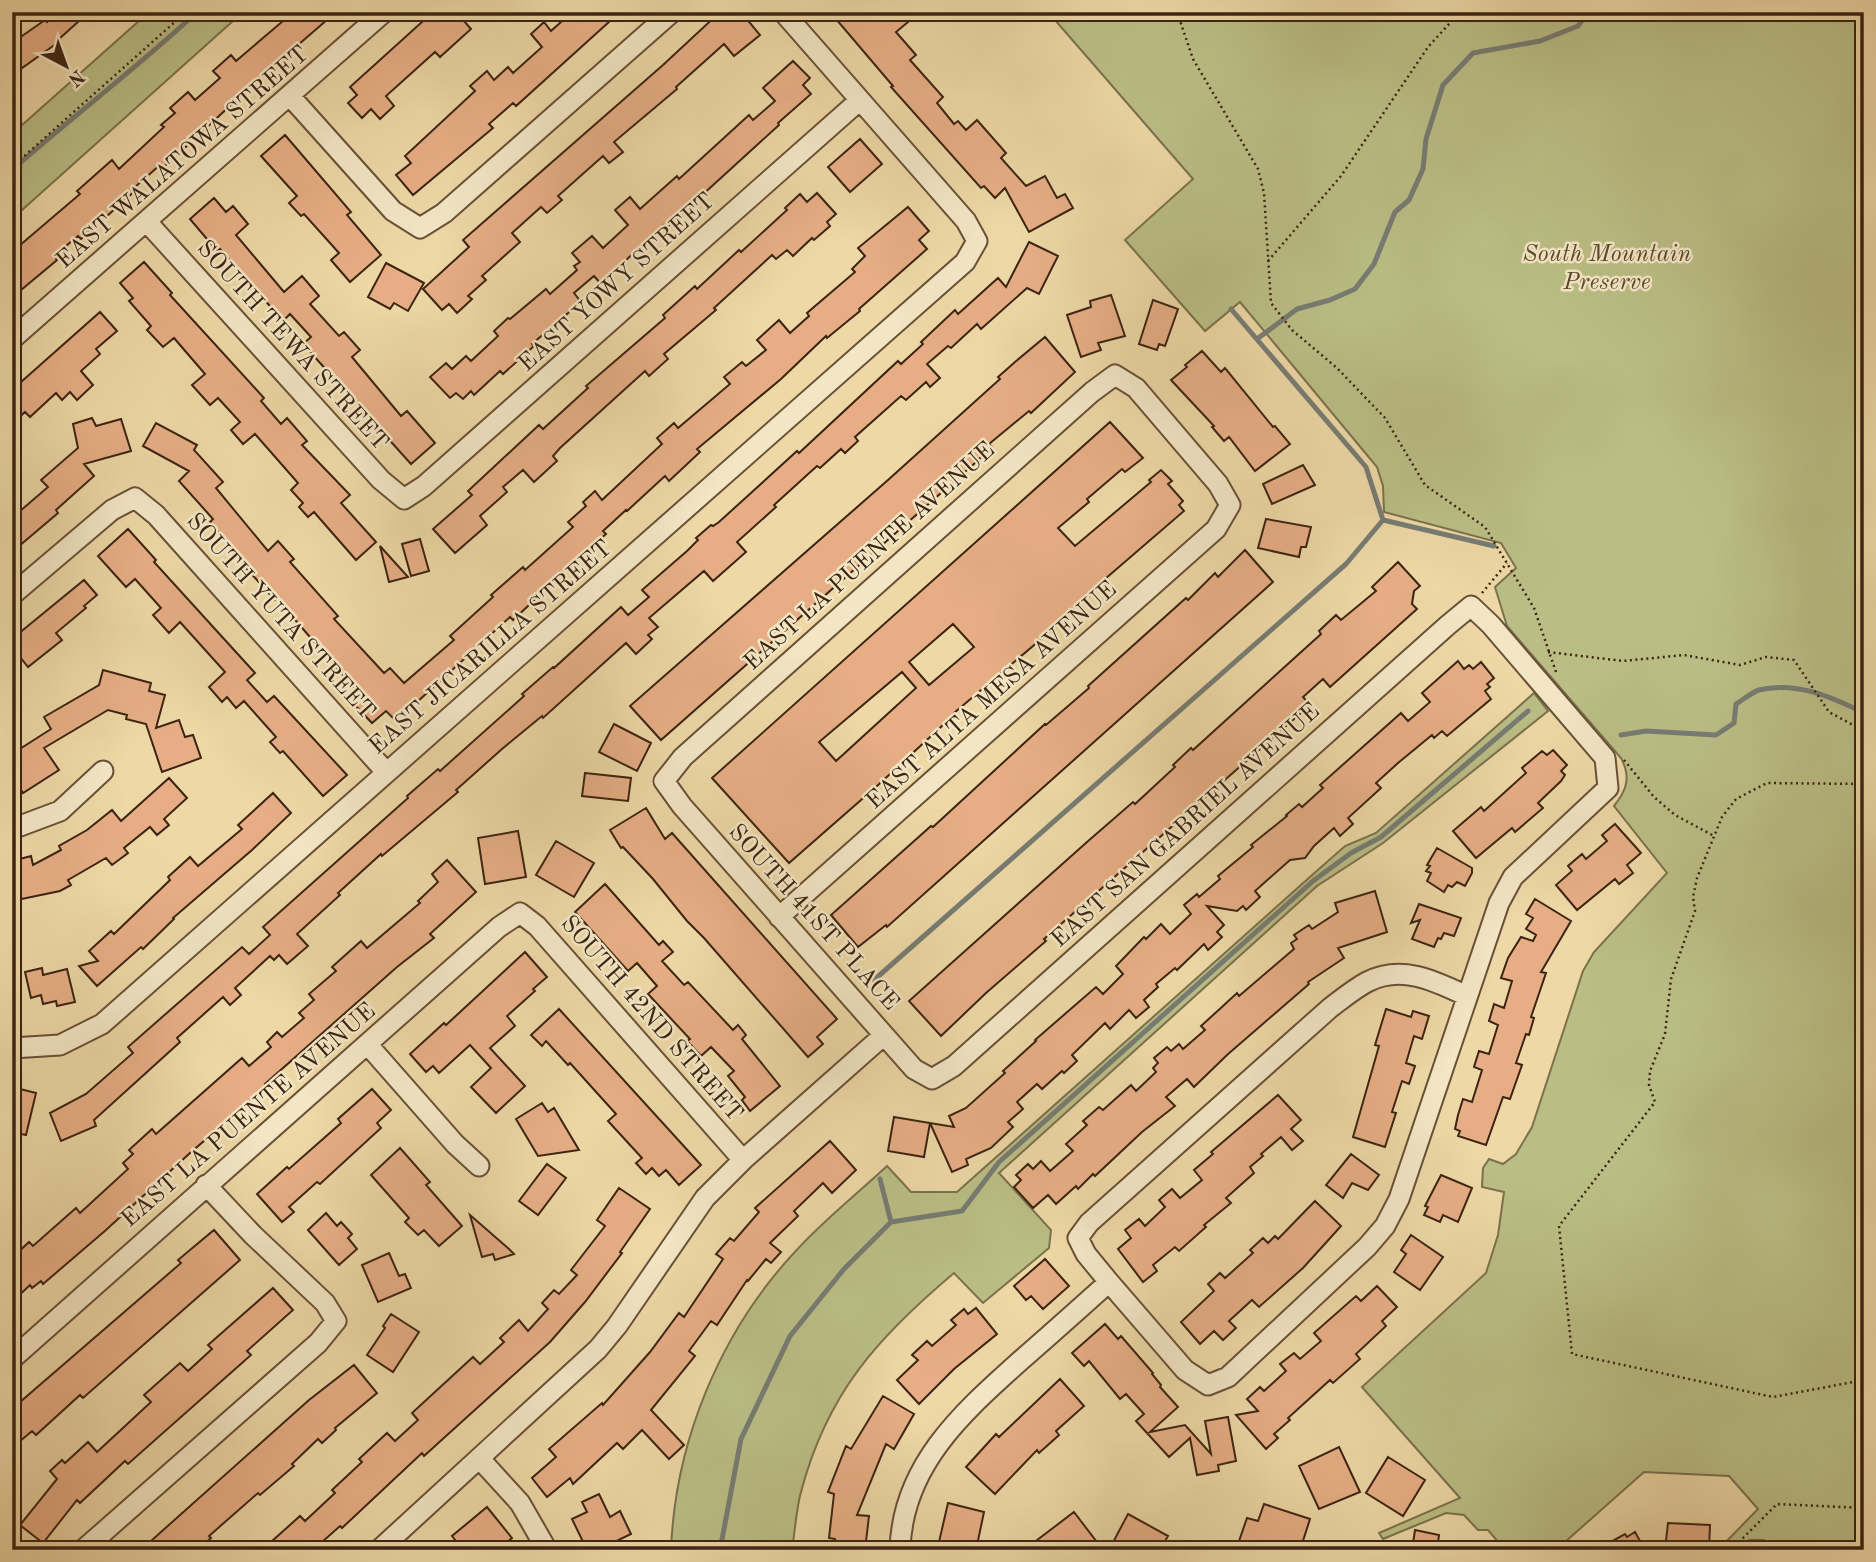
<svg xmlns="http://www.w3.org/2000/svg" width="1876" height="1562" viewBox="0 0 1876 1562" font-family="'Old Standard TT',serif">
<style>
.green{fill:#babe85;stroke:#7b714c;stroke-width:2}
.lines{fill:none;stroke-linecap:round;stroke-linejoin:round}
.stream{stroke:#777c73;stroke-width:5}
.building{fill:#e7ae85;stroke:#3c2413;stroke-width:2;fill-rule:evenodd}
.street-casing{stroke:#685138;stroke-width:23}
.path{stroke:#3c2413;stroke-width:2.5;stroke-dasharray:2 3.5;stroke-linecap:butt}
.street{stroke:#f3e6c5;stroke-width:19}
.labels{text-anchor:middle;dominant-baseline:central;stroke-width:5;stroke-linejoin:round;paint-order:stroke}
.street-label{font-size:24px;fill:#3c2413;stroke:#f3e6c5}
.park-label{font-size:24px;font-style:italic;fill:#5c4a30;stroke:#f3e6c5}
</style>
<rect width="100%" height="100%" fill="#edd8a6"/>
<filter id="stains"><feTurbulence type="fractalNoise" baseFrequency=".00286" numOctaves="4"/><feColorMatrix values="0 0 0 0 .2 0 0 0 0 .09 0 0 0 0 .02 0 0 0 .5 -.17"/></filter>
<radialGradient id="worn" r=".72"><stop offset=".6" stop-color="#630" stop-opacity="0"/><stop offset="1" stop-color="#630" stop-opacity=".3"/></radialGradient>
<path class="green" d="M149,12H243L12,219V134Z
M1048,12H1864V1550H1773L1764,1540H1749L1739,1550H1718L1758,1509L1729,1476L1644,1472L1556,1550H1505L1488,1530H1478L1464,1515L1446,1513L1383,1539L1379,1533L1460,1498L1362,1387L1486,1273L1498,1235L1504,1192L1482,1187L1483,1168L1489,1159L1503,1164L1516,1154L1532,1127L1583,971L1594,952L1667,873L1614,806C1627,790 1631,777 1621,758L1507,626L1495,587L1516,568L1501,543L1384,512L1383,486L1377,467L1240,302L1205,331L1125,240L1193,179Z
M1534,693L1548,711L1383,843L1317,886L999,1173L1051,1230L1049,1248L983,1303L954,1273C878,1337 827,1393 801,1492C796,1510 795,1531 792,1550H671C675,1442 720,1333 793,1254C821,1222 856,1195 887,1166L911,1192H957L1311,876L1345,846L1376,833Z"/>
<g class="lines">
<path class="stream" d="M12,170C73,116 138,67 197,12
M1257,339L1297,309L1330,300L1355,289L1374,264L1395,212L1409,200L1423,169L1426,139L1443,85L1473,53L1540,41L1578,26L1589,12
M1383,520L1494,546
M1621,735L1646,731L1716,735L1734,723L1736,704C1743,700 1752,692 1759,690C1796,681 1832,697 1864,713
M874,980L1346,564L1383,520L1366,467L1231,309
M880,1179L891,1222
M720,1550L741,1439L790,1336L844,1269L891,1222L962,1211L999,1162L1313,881L1351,853L1381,837L1528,711"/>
</g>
<path class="building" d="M57,12H89L59,39L60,41L22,68L12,54V43L45,20L47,22Z
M275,12H336L260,78L164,167L161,164L135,187L137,189L96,226L81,239L78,236L54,256L57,260L21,290L12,279V252L80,194L77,191L112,160L119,169L164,127L161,125L175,113L170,108L188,92L195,100L220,78L213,71L231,55L236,61L283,21Z
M433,12H474L464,21L471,29L440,57L435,52L386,96L394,106L380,119L371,109L362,118L348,103L357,95L350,87Z
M572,12H620L516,106L513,103L489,124L493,128L413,195L396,175L411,163L405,156L475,91L470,86L487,71L494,80L508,67L513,73L542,47L531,34L544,22L551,31Z
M720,12H741L760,35L734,56L724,44L676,87L677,89L614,142L623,152L609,163L603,156L558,196L562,200L547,213L541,207L512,233L520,242L482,276L486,280L468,296L472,299L457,313L449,304L442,310L423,289L469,247L463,240L663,65Z
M830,12H920L896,32L916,55L910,60L943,97L937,103L954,124L958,121L966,130L977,120L1006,153L1001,158L1026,186L1045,176L1057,198L1065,194L1073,208L1029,232L1005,188L995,198L984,186L981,188L891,87L893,86Z
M793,61L810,78L803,85L811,94L778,123L779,125L666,228L663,225L601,284L594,276L574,293L581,302L532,344L534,346L503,374L500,371L474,395L471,391L463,399L456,393L450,398L430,377L446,363L452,369L466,356L471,361L498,336L494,331L508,318L510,319L546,289L550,294L577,270L574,266L580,262L572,253L592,236L603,248L628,225L615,210L630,197L640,209L677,176L679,179L749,115L753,120L775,101L763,88Z
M285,135L351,212L347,215L381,255L350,282L331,260L339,253L304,214L301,216L289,203L297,196L261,156Z
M860,139L882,164L850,192L828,167Z
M817,193L836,214L827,222L830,226L814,240L812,238L793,256L787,250L776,259L772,255L714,308L716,310L664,354L668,359L649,376L645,371L560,448L553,456L557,461L534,482L523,470L503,487L507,492L480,516L487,525L455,553L433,529L472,495L468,491L539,425L543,429L588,388L586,386L665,318L663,315L695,286L697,289L739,250L741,252L787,210L785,208L800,194L807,202Z
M214,198L226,212L233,206L248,224L236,235L284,292L302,276L319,296L310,304L339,336L344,332L360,350L352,357L401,416L407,411L435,443L411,464L303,344L311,337L290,314L283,321L220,249L217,251L190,219Z
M908,207L929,231L919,240L927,249L859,309L860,311L827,338L826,336L781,379L697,449L700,452L669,481L665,476L627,511L626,510L603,531L606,534L543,590L544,591L513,620L510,617L405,713L402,710L393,718L386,711L372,723L353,703L361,696L277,599L275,600L247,569L248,568L210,522L213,519L179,481L189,471L143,446L156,423L197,445L194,450L223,482L216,488L268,551L278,541L294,559L290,562L338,616L334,619L384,673L390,668L404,683L454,640L450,636L493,597L491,595L523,567L525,570L573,527L568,522L586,506L583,502L595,491L602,500L662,444L657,438L674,423L678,428L730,384L724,377L742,362L746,366L766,350L757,340L779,320L790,333L809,316L807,313L855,272L852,269L865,256L858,248Z
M1029,242L1058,256L1039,294L1027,288L981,329L977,324L951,348L948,346L927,364L940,378L930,387L926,382L906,400L901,396L855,437L858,441L845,453L841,449L820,468L817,466L774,505L776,507L737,542L746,552L713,581L704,571L649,618L658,627L648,635L652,639L636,654L626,643L543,718L542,716L502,749L456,790L458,792L382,856L381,854L338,893L340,895L297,934L308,946L287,964L279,955L274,960L270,956L235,988L241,995L230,1005L223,997L177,1038L180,1042L94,1120L96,1126L61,1141L50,1113L86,1094L133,1053L128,1047L242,947L249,954L270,935L263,927L408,798L407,796L438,769L440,771L524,696L522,694L553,667L554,668L621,607L628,615L649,597L642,590L687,551L698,540L696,538L711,525L713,526L719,522L797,451L799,453L898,361L901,364L923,344L921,342L955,310L958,314L998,278L1006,287Z
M144,262L172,293L170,295L264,398L261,401L281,424L287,418L307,441L302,445L350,495L341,503L376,542L356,560L314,512L308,517L299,507L303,503L291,490L298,483L255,434L243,444L231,430L240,422L218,398L210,405L192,385L205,374L174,338L163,347L147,330L151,326L129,301L133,298L120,283Z
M386,263L424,283L408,311L394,303L390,309L368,297Z
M1111,295L1125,336L1098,343L1101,350L1081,357L1067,315L1091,307L1090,301Z
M1153,300L1178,309L1165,346L1159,344L1157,350L1139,344Z
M100,312L117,331L96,349L100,354L81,371L93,385L77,400L70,392L62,400L56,393L30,417L25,412L12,424V390Z
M1045,337L1075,372L1031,413L1029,411L989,444L992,447L975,463L661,740L630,706L888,480L1000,379L998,377L1015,362Z
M1202,351L1221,372L1225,368L1273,427L1275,426L1290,444L1255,471L1229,437L1224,441L1212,427L1214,426L1171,380L1187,367L1185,365Z
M92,418L96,426L121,419L131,451L84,464L94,476L56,510L58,513L12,552V518L48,487L41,480L78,448L73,424Z
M1110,422L1143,458L1125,472L1122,469L1087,499L1089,502L1058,528L1075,546L1151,482L1149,480L1161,470L1172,481L1168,484L1183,501L1179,505L1184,511L1105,579L1106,581L1046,635L954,713L955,714L877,786L789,863L712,778ZM953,624L974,647L929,685L909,662ZM902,672L916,688L836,761L819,742Z
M1303,465L1315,485L1272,504L1263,484Z
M1266,519L1311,527L1306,547H1301L1299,557L1258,548Z
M128,529L156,560L154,562L255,673L247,680L267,702L274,696L347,775L323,796L283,751L280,753L270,742L276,737L244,701L236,708L227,697L222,702L209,687L225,672L180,622L169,633L153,615L161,608L135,579L126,587L98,556Z
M420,539L429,571L411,576L402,544Z
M380,546L408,577L389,582Z
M1245,550L1273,582L887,927L886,925L858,947L831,915L931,826L933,827L1045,724L1046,725L1089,688L1088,686L1186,598L1188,600L1215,573L1218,577Z
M1398,562L1420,586L1414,591L1412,604L1417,609L1330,687L1323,679L1303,697L1310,705L1044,939L1046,941L986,993L941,1036L909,1001L1087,842L1133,802L1135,804L1175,767L1173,765L1191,748L1193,750L1321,634L1319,631L1336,615L1341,620L1376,591L1372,587Z
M84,580L97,595L84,606L86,608L56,633L62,640L28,667L12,647V639Z
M1458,661L1464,669L1469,665L1473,669L1481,662L1494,678L1487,684L1490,687L1485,691L1491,699L1447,736L1442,731L1434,738L1432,735L1398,763L1376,783L1381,788L1348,818L1353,824L1340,836L1334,828L1314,846L1305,858L1290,860L1255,891L1260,897L1246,910L1243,906L1237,911L1207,906L1224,925L1217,932L1222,937L1208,950L1204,944L1177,970L1175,968L1156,984L1158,987L1144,1000L1149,1007L1136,1018L1129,1010L1110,1029L1105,1023L1072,1055L1077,1061L1064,1073L1062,1071L1042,1089L1037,1084L1017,1102L1023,1109L1008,1122L1013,1127L991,1148L966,1159L968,1165L952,1172L930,1123L954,1127L949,1116L966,1108L1005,1073L1003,1071L1036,1041L1035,1040L1096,987L1103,994L1123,974L1116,966L1144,937L1146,939L1161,924L1170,934L1191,914L1184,905L1197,894L1199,897L1220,879L1218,876L1253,847L1251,845L1287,816L1286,815L1299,804L1302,807L1323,788L1320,785L1401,713L1408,721L1430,702L1422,693Z
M103,670L151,683L149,691L165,695L156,728L179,720L185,737L193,735L201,758L162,772L146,724L126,719L127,715L108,710L44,748L59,770L23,793L12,776V754L51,729L44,717L99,685Z
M614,724L651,743L637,771L599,752Z
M1553,750L1567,765L1561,771L1565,775L1561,781L1538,803L1543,808L1515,832L1512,828L1476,858L1453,831L1481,807L1484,811L1526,773L1522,768L1542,751L1547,755Z
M585,773L631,778L628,801L582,796Z
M169,778L187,798L164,819L169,825L157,835L150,827L124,848L128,853L112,865L106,858L68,880L71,885L60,891L12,901V861L31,856L33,865L61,850L59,846L87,830L112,810L121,821Z
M273,793L291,813L252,850L173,918L174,919L143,949L141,947L97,986L79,966L98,961L89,951L111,931L114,934L170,880L168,877L190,857L198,866L242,829L238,825Z
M646,808L665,839L672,833L837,1019L817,1037L823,1044L808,1057L704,938L687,921L653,879L623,847L621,848L610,830Z
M1615,824L1641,853L1627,865L1633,873L1619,884L1615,879L1577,910L1556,885L1572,871L1568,866L1582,854L1586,859L1607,841L1602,835Z
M518,831L526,877L485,884L478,838Z
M556,841L594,863L574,897L536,875Z
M1437,848L1472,868V873L1465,886L1457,882L1452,887L1448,885L1444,892L1427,881L1431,873L1426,871L1430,866L1427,865Z
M447,860L476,892L430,934L434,938L397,967L265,1084L267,1087L190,1153L106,1230L43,1284L41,1281L32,1288L30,1285L12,1302V1258L29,1242L33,1246L76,1208L80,1213L128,1169L123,1163L133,1154L129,1150L152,1129L156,1134L242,1058L249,1066L271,1047L267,1042L277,1032L282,1037L304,1018L299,1013L314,1000L309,994L336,971L332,967L361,941L367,948L420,903L418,901L438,882L432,874Z
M605,884L659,945L663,941L673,952L662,961L684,985L688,982L733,1030L738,1025L746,1035L742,1039L780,1086L750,1111L742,1100L745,1097L728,1076L734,1071L711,1047L701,1056L687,1041L690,1039L648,994L657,986L637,963L628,971L575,912Z
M1375,891L1387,932L1338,948L1344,958L1308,982L1309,984L1227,1055L1194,1087L1187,1079L1166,1097L1175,1106L1142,1132L1095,1176L1093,1174L1078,1189L1076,1186L1056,1204L1048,1195L1033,1208L1014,1187L1021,1180L1016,1175L1028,1164L1033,1169L1041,1161L1050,1171L1073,1151L1066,1144L1087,1125L1083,1121L1099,1107L1103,1110L1131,1085L1136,1091L1156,1072L1153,1068L1158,1063L1154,1058L1167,1047L1171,1051L1179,1044L1183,1049L1205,1030L1201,1026L1223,1006L1237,993L1239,996L1294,949L1291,943L1297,939L1294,935L1309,925L1312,929L1338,912L1335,903Z
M1535,899L1571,921L1541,972L1546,973L1531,1017L1534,1018L1529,1035L1526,1034L1516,1063L1522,1065L1510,1099L1503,1097L1486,1145L1458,1136L1460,1131L1455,1129L1458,1115L1463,1099L1472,1102L1482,1070L1474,1067L1479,1051L1489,1054L1498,1025L1489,1021L1494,1004L1504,1008L1512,981L1501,978L1508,958L1521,937L1533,941L1536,935L1526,929L1533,918L1526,914Z
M1419,904L1461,918L1454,936L1444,933L1441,939L1438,938L1434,947L1412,939L1420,920L1411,923Z
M525,952L547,977L533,989L535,991L507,1016L515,1026L490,1048L525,1086L496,1113L471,1087L491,1068L470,1045L439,1073L433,1066L426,1072L410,1054L444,1023L446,1025Z
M42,968L43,975L67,969L75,1002L57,1006L56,1001L43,1004L41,995L31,998L25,972Z
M559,1009L701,1165L679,1185L666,1170L659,1176L652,1168L646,1174L636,1163L642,1158L608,1121L616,1114L570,1063L568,1065L546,1041L542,1046L531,1035Z
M1386,1009L1411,1017L1413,1011L1429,1016L1422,1039L1414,1036L1406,1063L1415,1066L1409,1084L1402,1081L1392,1112L1396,1113L1385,1147L1353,1137L1379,1046L1375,1045Z
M12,1087L36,1093L26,1135L12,1132Z
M372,1089L391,1110L377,1123L381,1128L320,1184L317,1182L289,1207L294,1212L282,1222L257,1194L287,1167L289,1169L341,1123L338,1119Z
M1278,1095L1301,1120L1291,1129L1303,1141L1292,1150L1281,1137L1261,1154L1263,1156L1250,1167L1254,1173L1226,1198L1231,1203L1204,1225L1206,1227L1179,1251L1175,1247L1153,1265L1157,1271L1143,1282L1118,1249L1131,1238L1125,1230L1139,1219L1145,1226L1165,1207L1159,1200L1172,1189L1180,1198L1202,1180L1194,1170L1213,1154L1211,1152Z
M542,1103L548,1112L554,1108L579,1150L538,1156L516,1119Z
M894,1117L930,1123L924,1157L888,1151Z
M830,1141L856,1170L832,1193L823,1183L794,1211L798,1216L770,1243L781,1252L771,1263L766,1259L748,1281L747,1280L717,1325L711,1321L689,1351L695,1356L651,1410L684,1445L669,1459L642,1430L623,1449L617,1443L573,1484L570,1478L547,1497L532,1478L556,1457L549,1449L602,1403L603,1405L650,1352L679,1313L684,1317L723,1259L716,1254L730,1238L734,1241L759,1212L755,1208Z
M400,1148L430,1182L426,1185L462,1226L439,1246L424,1230L418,1235L405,1222L409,1218L371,1175Z
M1351,1154L1379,1175L1368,1190L1352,1183L1343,1198L1326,1185Z
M547,1164L566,1178L538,1215L519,1201Z
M1441,1175L1472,1188L1458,1222L1443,1215L1440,1222L1424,1215L1428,1207L1425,1206Z
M619,1188L650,1209L620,1252L622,1253L585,1302L550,1342L424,1456L422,1453L342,1528L340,1526L313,1550H262L300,1516L305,1521L335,1493L332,1490L362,1462L359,1459L387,1433L395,1441L418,1420L412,1413L473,1357L480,1364L504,1342L500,1338L519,1320L528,1331L548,1309L542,1303L554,1290L559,1294L577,1275L571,1270L605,1226L597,1220Z
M1315,1201L1341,1226L1332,1236L1303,1268L1259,1307L1252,1300L1229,1321L1236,1328L1223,1340L1214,1331L1200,1344L1181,1322L1214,1291L1208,1284L1220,1273L1225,1278L1253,1253L1250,1250L1263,1238L1268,1243L1275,1236L1278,1239Z
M326,1213L337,1226L341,1222L352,1234L348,1238L357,1249L339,1265L308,1230Z
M470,1215L509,1249L514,1254L495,1260L493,1254L482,1257Z
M214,1230L240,1260L83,1398L80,1395L36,1435L32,1431L12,1448V1409L181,1263L178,1260Z
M1411,1235L1443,1257L1420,1290L1394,1272L1406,1254L1401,1250Z
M389,1253L399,1276L405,1274L411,1288L378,1302L362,1265Z
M1045,1259L1069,1286L1043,1309L1031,1296L1026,1300L1014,1286Z
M1377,1286L1397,1307L1382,1321L1386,1326L1356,1354L1360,1359L1333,1383L1330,1380L1288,1418L1290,1420L1274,1434L1278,1438L1266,1449L1236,1415L1258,1411L1247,1399L1260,1387L1264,1391L1286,1371L1280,1364L1294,1353L1300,1359L1321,1341L1314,1333L1356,1296L1361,1301Z
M273,1288L293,1310L247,1351L251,1355L128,1464L125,1461L80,1503L77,1500L43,1543L20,1525L57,1479L50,1471L62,1460L65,1463L88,1442L97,1452L151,1402L144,1395L180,1363L188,1371L212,1349L208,1345Z
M976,1308L997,1334L954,1369L919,1404L897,1380L918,1360L912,1355L927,1341L932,1346L956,1325L951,1320L964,1309L968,1314Z
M391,1314L419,1332L393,1372L367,1355L385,1328L383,1326Z
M1105,1324L1118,1339L1121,1336L1153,1373L1152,1374L1161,1385L1160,1387L1178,1407L1150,1432L1185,1425L1211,1454L1205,1421L1228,1417L1236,1461L1218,1465L1219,1471L1197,1475L1190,1438L1169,1457L1136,1421L1144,1414L1126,1394L1120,1399L1089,1361L1084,1366L1072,1353Z
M354,1365L377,1393L335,1428L336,1430L322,1443L318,1439L292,1464L294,1466L260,1495L258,1493L209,1536L211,1538L198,1550H161L152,1540L309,1400Z
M1060,1379L1084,1406L1056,1431L1059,1435L1039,1453L1037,1450L995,1494L966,1467L996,1434L999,1437Z
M883,1396L914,1414L894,1449L886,1444L857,1515L869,1516L865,1550H834L835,1539L829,1538L834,1494L828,1492L846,1446L851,1449Z
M1339,1447L1360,1492L1319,1509L1299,1466Z
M1388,1457L1425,1480L1403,1516L1366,1493Z
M599,1494L610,1517L620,1511L631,1534L598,1550H587L572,1519L587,1512L582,1502Z
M948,1503L984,1512L976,1550L939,1542Z
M1264,1504L1310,1519L1300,1550H1266L1239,1541L1247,1518L1258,1521Z
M487,1507L512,1538L498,1550H463L452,1536Z
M1074,1512L1103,1550H1024Z
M1128,1514L1168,1536L1160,1550H1109Z
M1668,1523L1710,1525L1709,1550H1665Z
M1415,1530L1439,1535L1437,1550H1412Z
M1635,1532L1645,1550H1596L1625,1534L1627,1537Z"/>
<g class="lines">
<g class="street-casing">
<path id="street" d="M290,96L393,211L420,228L444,213L672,12
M147,222L381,480L404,499L424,486L860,100
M12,339L384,12
M12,595L112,510L135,498L156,515L386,772
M12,829L60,811L103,771
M779,917L1216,529L1230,505L1218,484L1136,388L1115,375L1092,392L683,757L664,781L682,806L914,1069L932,1079L954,1066L1448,625L1471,606L1491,625L1605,758L1608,788L1513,877L1499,903L1399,1199L1385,1226L1367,1247L1228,1377L1208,1385L1185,1370L1109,1282L1086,1254L1078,1238L1089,1223L1330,1008C1342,999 1354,989 1367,982C1402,964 1435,981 1467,996
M368,1045L455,1144L479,1166
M12,1048L60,1045L102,1024L965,262L977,241L966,221L783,12
M12,1359L499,927L520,913L537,926L743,1160
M480,1459L520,1503L547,1550
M83,1550L318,1343L336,1321L325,1303L253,1235L206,1185
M379,1550L598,1349L617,1326L705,1198L743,1160L884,1035
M900,1550C902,1466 962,1413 1020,1361C1050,1335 1079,1309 1109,1282"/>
</g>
<path class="path" d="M1177,12L1193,59L1258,169L1264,193L1271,303L1292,330L1337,368L1385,418L1425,485L1485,527L1534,608L1556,672
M12,167L186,12
M1268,261L1341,176L1428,47L1460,12
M1482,593L1507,563
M1548,652L1623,661L1684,655L1740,665L1766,657L1794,660L1829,712L1864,731
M1624,760L1654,797L1675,815L1714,836
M1864,784L1767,783L1736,799L1722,817L1697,878L1693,897L1695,911L1671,979L1665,1034L1650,1071L1649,1085L1655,1102L1559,1226L1572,1354L1773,1397L1864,1380
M1731,1550L1777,1504L1864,1508"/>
<use href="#street" class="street"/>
</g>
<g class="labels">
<g class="street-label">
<text transform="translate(183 158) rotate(-41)">EAST WALATOWA STREET</text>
<text transform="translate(617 283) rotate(-42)">EAST YOWY STREET</text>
<text transform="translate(292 346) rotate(48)">SOUTH TEWA STREET</text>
<text transform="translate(870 557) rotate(-42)">EAST LA PUENTE AVENUE</text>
<text transform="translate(280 617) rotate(48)">SOUTH YUTA STREET</text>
<text transform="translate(491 648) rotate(-41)">EAST JICARILLA STREET</text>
<text transform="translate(992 696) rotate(-42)">EAST ALTA MESA AVENUE</text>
<text transform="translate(1186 826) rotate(-42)">EAST SAN GABRIEL AVENUE</text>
<text transform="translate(813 918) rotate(48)">SOUTH 41ST PLACE</text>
<text transform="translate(651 1019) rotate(49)">SOUTH 42ND STREET</text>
<text transform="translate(249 1116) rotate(-41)">EAST LA PUENTE AVENUE</text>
</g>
<g class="park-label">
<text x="1607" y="255">South Mountain<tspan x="1607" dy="28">Preserve</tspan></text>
</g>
</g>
<rect width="1876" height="1562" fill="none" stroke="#edd8a6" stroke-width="42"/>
<rect x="14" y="14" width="1848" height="1534" fill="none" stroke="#3c2413" stroke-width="3.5"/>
<rect x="21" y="21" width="1834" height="1520" fill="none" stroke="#3c2413" stroke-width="2"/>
<g transform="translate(66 66) rotate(139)" stroke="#f3e6c5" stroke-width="5" paint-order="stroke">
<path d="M0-5L12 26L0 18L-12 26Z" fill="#3c2413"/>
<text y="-10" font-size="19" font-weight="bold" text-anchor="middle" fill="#3c2413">N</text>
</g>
<rect width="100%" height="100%" filter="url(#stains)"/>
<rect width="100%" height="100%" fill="url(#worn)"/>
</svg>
